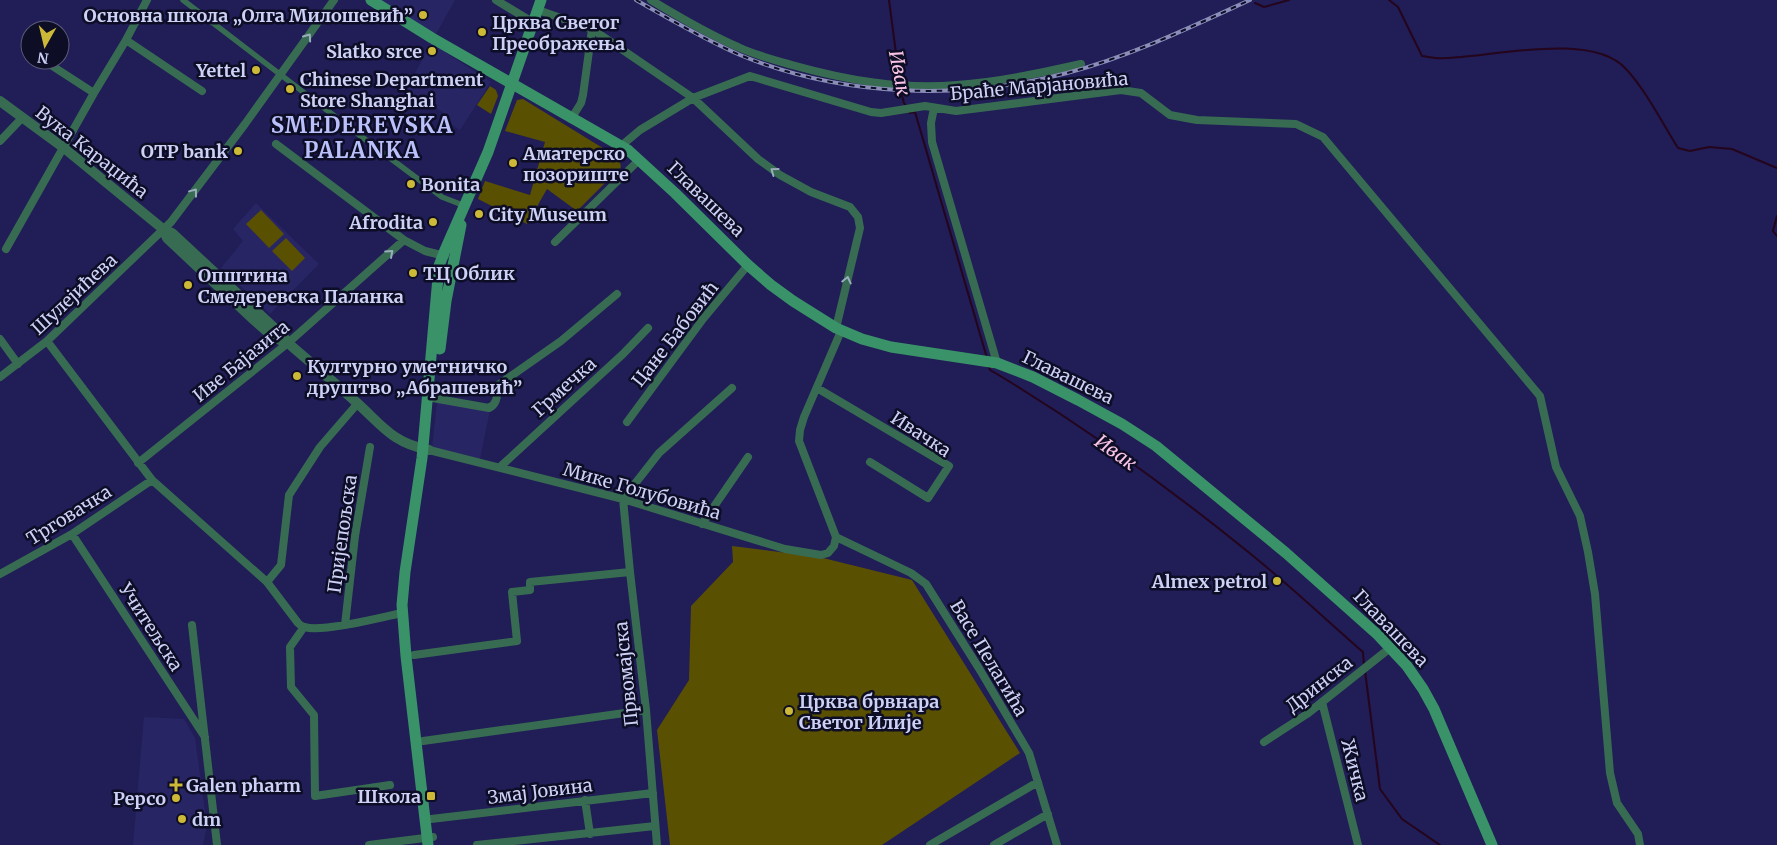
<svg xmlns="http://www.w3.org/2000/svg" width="1777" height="845" viewBox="0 0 1777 845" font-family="Merriweather,serif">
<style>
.built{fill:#282565}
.green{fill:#5a5002}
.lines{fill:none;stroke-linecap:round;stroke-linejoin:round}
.stream{stroke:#24051b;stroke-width:2}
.pedestrian{stroke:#386c52;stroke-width:5.5}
.minor{stroke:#386c52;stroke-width:8}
.tertiary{stroke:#386c52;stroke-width:10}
.secondary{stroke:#3a9268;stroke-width:11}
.rail-casing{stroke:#8b8db9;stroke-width:4}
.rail{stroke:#0d0d26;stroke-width:2;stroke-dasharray:5.5;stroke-linecap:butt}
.oneway{stroke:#99aebc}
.poi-dot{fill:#cdb938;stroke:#0d0d26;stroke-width:2}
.labels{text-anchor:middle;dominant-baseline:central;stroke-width:5;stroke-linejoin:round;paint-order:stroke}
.poi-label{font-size:18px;font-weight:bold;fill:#cdd1f5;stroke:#0d0d26;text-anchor:start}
.street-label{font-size:18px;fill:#cdd1f5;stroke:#0d0d26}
.water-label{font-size:19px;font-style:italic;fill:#f9c3e6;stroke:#0d0d26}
.district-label{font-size:22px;font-weight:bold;letter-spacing:1px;fill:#bac0fa;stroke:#0d0d26}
</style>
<rect width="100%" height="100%" fill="#201d57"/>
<path class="built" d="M376,0H455L436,34Z
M431,43L491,82L460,130L445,121L447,115L406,90Z
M256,203L319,264L270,314L221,268L243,241L233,229Z
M437,402L490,410L480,459L432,448Z
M144,717L184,719L195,738L207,826L203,845H133Z"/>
<path class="green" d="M490,86L496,90L498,96L491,114L477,105Z
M523,99L619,158L621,167L577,211L547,189L527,224L478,199L485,181L530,195L545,142L505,131L517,100Z
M261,210L284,234L269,248L246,224Z
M286,238L305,258L292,271L272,251Z
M732,546L819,557L912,580L1020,753L882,845H670L657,730L689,680L691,606L733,562Z"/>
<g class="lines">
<path class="stream" d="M889,0L900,84
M1389,0L1398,7L1422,56C1430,57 1438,59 1445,58C1492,57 1592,31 1626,69C1645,89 1663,124 1678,148L1690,151L1709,147L1732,149L1777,168
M1255,3L1264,7L1289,0
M900,89L904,103L907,107
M909,112L910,113L915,112L987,358
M1777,216L1773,231L1777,236
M988,365L990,370L997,374C1083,426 1164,484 1242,547C1284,580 1323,617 1363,652L1364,666
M1365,671L1380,789L1402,819L1440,845"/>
<path class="pedestrian" d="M183,0L362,137L442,197L465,206"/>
<path class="minor" d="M496,0L534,23
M651,0C679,17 708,34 738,47C755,55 774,60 792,65C846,80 901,90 957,85C999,82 1040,73 1081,64
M538,10L592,29L693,98L758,159L780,175L811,192L850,207L858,217L860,228L836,328
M126,40L202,91
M43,60L94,93
M934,108L931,123L932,142L997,363
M571,119L581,103L583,95L592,29
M0,141L22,118
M276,144L404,240L425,251L445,256
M621,146L640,130L693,98L750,76L871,112L881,113L925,106L956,111L1121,90L1141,93L1170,115L1197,120L1296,124L1323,137L1540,396L1556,467L1580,516L1588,552L1595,594L1610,773L1617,803L1638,834L1640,845
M555,242L639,160
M6,249L94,93L126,40L147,0
M0,339L18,364
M47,341L152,480L267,582L298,623C299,624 303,627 305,627C321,633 383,617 402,613
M0,377L47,341L171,222L245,124L334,0
M817,388L949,466L928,498L870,462
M427,397L489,408C498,404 497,394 498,385L561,341L617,294
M627,422L703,319L748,265
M429,450L623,499L785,549L821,555L828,553L834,546L836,537
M138,463L288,343L404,240
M500,467L623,354L648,328
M702,524L748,457
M72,534L205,737
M836,537L911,573L926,584L980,670L1029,753L1057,845
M836,537L799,441L800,430L804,417L841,331
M0,574L72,534L152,480
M267,582L281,565L289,495L320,447L358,403
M192,625L217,845
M345,625L355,536L370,447
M304,627L290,647L291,687L314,715L315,796L390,785
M414,655L517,641L512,592L530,590V582L630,572
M1322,702L1358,845
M423,741L646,710
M1264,742L1307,714L1390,648
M585,800L590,834
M431,819L653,793
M369,845L433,837
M477,845L655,826
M657,845L646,710L630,572L623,499L659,453L732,388
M930,845L1038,782
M994,845L1048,814"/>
<path class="tertiary" d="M0,101L64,148L163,229L172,233L283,336L288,343C311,363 334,382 356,402C382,425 392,443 429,450
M163,229L167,238L254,320L271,335L282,341"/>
<path class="secondary" d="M371,0L432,38L628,150L675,193L748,265L771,285L793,301L836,328L862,339L891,347L997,363L1033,377L1078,400L1122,424L1156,446L1286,553L1378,635L1407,666L1423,689L1434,709L1492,845
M440,349L446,301L461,225
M428,845L406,656L402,605L405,572L422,458L439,266L445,250L488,152L541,0"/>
<g class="rail-casing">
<path id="rail" d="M636,0C669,19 704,39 740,55C842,97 961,101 1067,73C1131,56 1191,27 1250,0"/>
</g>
<use href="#rail" class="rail"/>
</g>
<defs><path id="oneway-chevron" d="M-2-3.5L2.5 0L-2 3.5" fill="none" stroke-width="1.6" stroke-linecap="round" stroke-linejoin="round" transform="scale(1.25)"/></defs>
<g class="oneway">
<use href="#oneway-chevron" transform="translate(308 37) rotate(-55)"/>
<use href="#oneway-chevron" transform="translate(774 171) rotate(-144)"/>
<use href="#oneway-chevron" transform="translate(194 192) rotate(-53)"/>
<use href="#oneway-chevron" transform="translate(390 253) rotate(-42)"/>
<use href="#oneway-chevron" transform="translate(847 280) rotate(-77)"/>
</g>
<g class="poi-dot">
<circle cx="423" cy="15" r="5"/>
<circle cx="482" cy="32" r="5"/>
<circle cx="432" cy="51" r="5"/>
<circle cx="256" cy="70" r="5"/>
<circle cx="290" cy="89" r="5"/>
<circle cx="238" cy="151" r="5"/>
<circle cx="513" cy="163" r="5"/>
<circle cx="411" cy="184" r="5"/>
<circle cx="479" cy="214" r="5"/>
<circle cx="433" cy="222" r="5"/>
<circle cx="413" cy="273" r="5"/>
<circle cx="188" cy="285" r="5"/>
<circle cx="297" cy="376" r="5"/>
<circle cx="1277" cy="581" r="5"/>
<circle cx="789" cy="711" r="5"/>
<path d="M173.5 777.5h5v5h5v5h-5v5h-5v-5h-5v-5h5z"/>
<rect x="426" y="791" width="10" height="10" rx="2.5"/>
<circle cx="176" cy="798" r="5"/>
<circle cx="182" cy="819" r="5"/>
</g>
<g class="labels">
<g class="poi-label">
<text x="413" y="15" text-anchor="end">Основна школа „Олга Милошевић”</text>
<text x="492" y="22">Црква Светог<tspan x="492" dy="21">Преображења</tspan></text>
<text x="422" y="51" text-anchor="end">Slatko srce</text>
<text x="246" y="70" text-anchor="end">Yettel</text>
<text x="300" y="79">Chinese Department<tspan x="300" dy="21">Store Shanghai</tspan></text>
<text x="228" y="151" text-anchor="end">OTP bank</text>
<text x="523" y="153">Аматерско<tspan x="523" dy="21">позориште</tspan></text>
<text x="421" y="184">Bonita</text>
<text x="489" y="214">City Museum</text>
<text x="423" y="222" text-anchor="end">Afrodita</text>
<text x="423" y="273">ТЦ Облик</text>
<text x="198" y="275">Општина<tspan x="198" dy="21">Смедеревска Паланка</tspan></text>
<text x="307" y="366">Културно уметничко<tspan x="307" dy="21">друштво „Абрашевић”</tspan></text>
<text x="1267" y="581" text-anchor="end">Almex petrol</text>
<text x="799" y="701">Црква брвнара<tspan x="799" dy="21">Светог Илије</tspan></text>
<text x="186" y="785">Galen pharm</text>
<text x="421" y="796" text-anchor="end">Школа</text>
<text x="166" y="798" text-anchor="end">Pepco</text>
<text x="192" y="819">dm</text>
</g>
<g class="street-label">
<text transform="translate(1039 86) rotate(-5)">Браће Марјановића</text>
<text transform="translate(92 152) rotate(38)">Вука Караџића</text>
<text transform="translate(706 199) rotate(44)">Главашева</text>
<text transform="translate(74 294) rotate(-43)">Шулејићева</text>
<text transform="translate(675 334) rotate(-52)">Цане Бабовић</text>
<text transform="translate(241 361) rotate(-39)">Иве Бајазита</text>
<text transform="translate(1068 377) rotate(26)">Главашева</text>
<text transform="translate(564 387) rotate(-42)">Грмечка</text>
<text transform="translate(921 434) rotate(33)">Ивачка</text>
<text transform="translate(642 491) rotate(16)">Мике Голубовића</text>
<text transform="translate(69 515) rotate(-32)">Трговачка</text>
<text transform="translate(342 534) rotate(-82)">Пријепољска</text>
<text transform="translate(151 627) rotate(57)">Учитељска</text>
<text transform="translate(1391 628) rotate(46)">Главашева</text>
<text transform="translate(989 658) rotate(59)">Васе Пелагића</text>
<text transform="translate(626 674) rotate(-96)">Првомајска</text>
<text transform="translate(1319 684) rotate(-38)">Дринска</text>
<text transform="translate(1355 770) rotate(76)">Жичка</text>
<text transform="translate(540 791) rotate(-7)">Змај Јовина</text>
</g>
<g class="water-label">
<text transform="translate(900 73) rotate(79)">Ивак</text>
<text transform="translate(1116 452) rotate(36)">Ивак</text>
</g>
<g class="district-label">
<text x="362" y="125">SMEDEREVSKA<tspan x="362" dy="25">PALANKA</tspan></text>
</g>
</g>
<g transform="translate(45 45) rotate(188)"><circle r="24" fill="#0d0d26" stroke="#5a5b79"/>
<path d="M0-4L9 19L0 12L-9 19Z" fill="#cdb938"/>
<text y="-8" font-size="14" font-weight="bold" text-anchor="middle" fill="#cdd1f5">N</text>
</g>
</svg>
